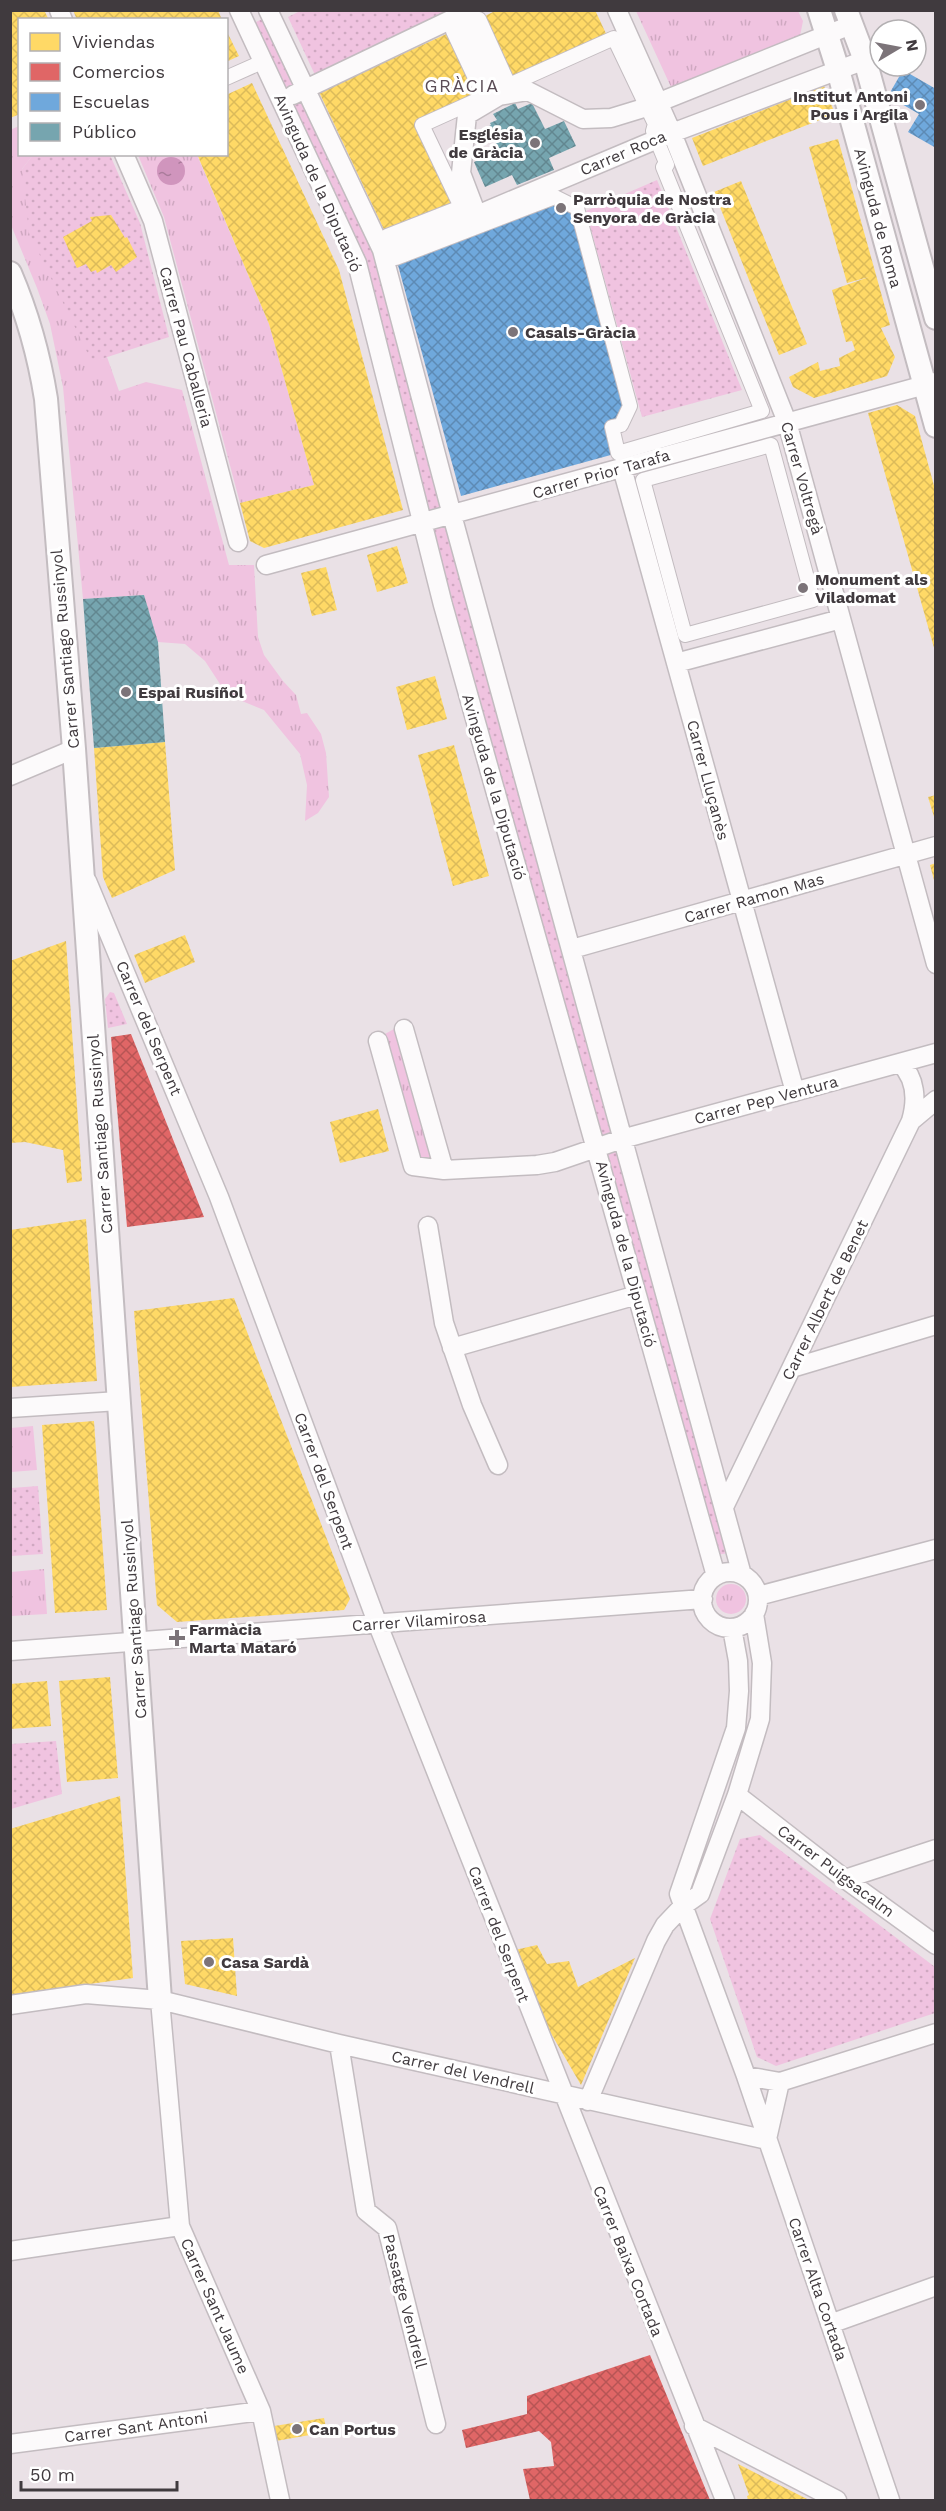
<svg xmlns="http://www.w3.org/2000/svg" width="946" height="2511" viewBox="0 0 946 2511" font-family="'Work Sans',sans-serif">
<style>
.grass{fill:url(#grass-tufts)}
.park{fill:url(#park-dots)}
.water{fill:url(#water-ripples)}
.homes{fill:url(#homes-cross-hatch)}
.shops{fill:url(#shops-cross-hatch)}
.schools{fill:url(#schools-cross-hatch)}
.public{fill:url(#public-cross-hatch)}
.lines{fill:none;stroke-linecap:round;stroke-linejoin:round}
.pedestrian-casing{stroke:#c3bcc0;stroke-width:16}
.minor-casing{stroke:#c3bcc0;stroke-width:21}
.tertiary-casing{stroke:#c3bcc0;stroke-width:26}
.pedestrian{stroke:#fcfafb;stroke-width:14}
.minor{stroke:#fcfafb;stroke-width:18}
.tertiary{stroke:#fcfafb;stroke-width:22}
.poi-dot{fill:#7c7479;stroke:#fff;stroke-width:2}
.labels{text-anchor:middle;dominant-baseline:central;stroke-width:6;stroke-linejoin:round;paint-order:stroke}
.poi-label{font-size:16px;font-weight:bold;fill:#403a3e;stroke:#fff;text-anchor:start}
.street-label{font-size:16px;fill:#403a3e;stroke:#fff}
.neighbourhood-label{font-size:18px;letter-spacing:1.5px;fill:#5a4c55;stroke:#fff}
</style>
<defs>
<pattern id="grass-tufts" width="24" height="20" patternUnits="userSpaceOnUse" patternTransform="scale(1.5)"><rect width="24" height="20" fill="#f0c3e0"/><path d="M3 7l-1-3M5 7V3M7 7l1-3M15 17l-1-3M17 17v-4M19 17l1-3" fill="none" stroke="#cfa8c1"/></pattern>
<pattern id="park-dots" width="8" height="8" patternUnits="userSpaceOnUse" patternTransform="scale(1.5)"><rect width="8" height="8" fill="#f0c3e0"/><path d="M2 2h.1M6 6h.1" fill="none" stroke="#cfa8c1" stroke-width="1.8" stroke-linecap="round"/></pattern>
<pattern id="water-ripples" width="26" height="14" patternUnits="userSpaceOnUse" patternTransform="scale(1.5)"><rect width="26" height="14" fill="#d095bd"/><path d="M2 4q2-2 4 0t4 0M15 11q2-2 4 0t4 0" fill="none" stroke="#aa7b9b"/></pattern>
<pattern id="homes-cross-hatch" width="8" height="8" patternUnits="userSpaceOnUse" patternTransform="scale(1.5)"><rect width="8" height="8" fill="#ffd966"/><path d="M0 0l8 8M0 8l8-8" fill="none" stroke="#dcbb5a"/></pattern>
<pattern id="shops-cross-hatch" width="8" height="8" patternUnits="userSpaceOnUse" patternTransform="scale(1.5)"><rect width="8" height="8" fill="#e06666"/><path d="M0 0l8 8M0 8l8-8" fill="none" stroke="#b75555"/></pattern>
<pattern id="schools-cross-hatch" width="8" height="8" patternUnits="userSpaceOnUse" patternTransform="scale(1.5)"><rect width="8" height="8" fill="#6fa8dc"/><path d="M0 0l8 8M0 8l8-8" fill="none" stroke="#5d8ab4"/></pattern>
<pattern id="public-cross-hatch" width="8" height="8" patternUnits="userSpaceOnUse" patternTransform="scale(1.5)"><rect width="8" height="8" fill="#76a5af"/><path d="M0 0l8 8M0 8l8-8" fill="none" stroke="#628790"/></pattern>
</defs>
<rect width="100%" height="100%" fill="#eae1e6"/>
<path class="grass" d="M636,11H798L803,21L800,36L671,87Z
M19,126L20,154L33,155L22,169L93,361L107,357L119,391L146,382L182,390L229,565H254L258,637L264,655L283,681L296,695L301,714L307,713L321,734L326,753L329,797L318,813L305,821L307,785L300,754L264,710L237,699L220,684L205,661L185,644L158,642L144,595L83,599L63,387L50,324L37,288L11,225L10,130Z
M138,155H197L269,324L314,485L240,503L164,217Z
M394,1029L432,1159L420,1157L385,1034Z
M33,1426L37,1470L11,1472V1428Z
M44,1569L47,1614L11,1616V1572Z
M716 1599a15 15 0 1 1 30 0a15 15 0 1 1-30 0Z"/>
<path class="park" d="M302,10H444L446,14L315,75L288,17Z
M264,18L296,86L284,92L252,24Z
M302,98L376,253L443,508L427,513L363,261L288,102Z
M33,155H110L140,223L169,337L92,362L29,233L22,169Z
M657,180L742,390L642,417L586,211Z
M448,524L615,1135L602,1139L431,529Z
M110,992L114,993L127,1024L108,1028L105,999Z
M617,1149L729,1553L716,1555L605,1154Z
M38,1486L43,1554L11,1556V1488Z
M56,1741L62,1794L11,1809V1744Z
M760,1835L935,1967V2013L776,2066L757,2057L710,1919L740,1839Z"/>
<path class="water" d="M157 171a14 14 0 1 1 28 0a14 14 0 1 1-28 0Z"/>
<path class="homes" d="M10,10H44L49,20H20V114L10,118Z
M73,10H218L222,20H77Z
M497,10H595L609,40L509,85L479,19Z
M226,30L239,56L226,62Z
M453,31L484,97L422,125L461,207L387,236L319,92Z
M252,83L339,270L403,510L264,548L250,541L240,503L314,485L269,324L197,154H226V95Z
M824,86L835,114L703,166L692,138Z
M838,139L890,325L881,328L895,357L887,376L814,398L793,387L789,377L818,362L820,371L840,366L839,358L855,350L852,341L846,342L832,290L869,277L847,283L809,147Z
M741,181L807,344L779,355L714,192Z
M111,215L125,238L127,237L137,257L116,272L111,265L97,273L96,270L91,272L86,264L77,268L63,237L92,221L90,217Z
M897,405L915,416L936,493V655L868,413Z
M397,546L408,583L377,592L367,555Z
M326,567L337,610L312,616L301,573Z
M435,676L447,719L407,730L396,687Z
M165,742L175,870L112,898L103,877L94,748Z
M454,745L489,876L453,886L418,755Z
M936,795V820H935L928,797Z
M936,863V884H935L930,865Z
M185,935L195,962L145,983L134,955Z
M66,941L82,1181L67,1183L63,1150L25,1142L10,1143V961Z
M378,1109L389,1151L340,1163L330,1122Z
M86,1219L97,1381L10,1387V1230Z
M234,1298L350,1599L344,1610L177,1622L157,1605L134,1311Z
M94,1421L107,1610L55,1613L42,1425Z
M110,1677L118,1778L67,1782L59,1681Z
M47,1681L51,1726L10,1729V1684Z
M120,1796L133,1978L10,1995V1829Z
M233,1938L237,1996L185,1984L181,1941Z
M537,1945L547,1964L569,1961L578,1987L635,1958L581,2085L538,2011L515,1950Z
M324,2418L327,2432L270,2442L268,2427Z
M738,2464L809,2500H748L747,2496L749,2495Z"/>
<path class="shops" d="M131,1034L204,1217L127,1227L111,1037Z
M650,2355L710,2500H530L523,2469L554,2466L551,2442L539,2431L466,2448L462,2430L527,2414V2396Z"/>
<path class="schools" d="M903,70L936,89V148L908,132L919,114L888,96Z
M555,197L577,208L630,406L621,425L618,453L461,496L396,258Z"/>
<path class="public" d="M515,103L518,109L532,103L545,129L564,121L576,146L549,158L554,170L517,185L512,175L485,187L474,162L499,151L494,139L488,141L482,139L480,133L482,130L491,125L490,123L497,120L493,114Z
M144,595L158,642L165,742L94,748L83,599Z"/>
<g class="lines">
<g class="pedestrian-casing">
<path id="pedestrian" d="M479,19L509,85L614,38L655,124L653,131L667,165L663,167L762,411L618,453L612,427L621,425L630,406L577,208L555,197L396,258L387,236L461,207L422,125L484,97L453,31Z
M226,78L262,62
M771,445L813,600L685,635L643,480Z"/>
</g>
<g class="minor-casing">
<path id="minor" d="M59,10L63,20
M239,10L357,263L443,605L716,1576
M268,10L382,250L452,515L742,1575
M459,10L499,96
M617,10L672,133L787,422L936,964
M293,95L471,10
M124,154L153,221L238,542
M477,215L461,173L467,115L499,96L528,91L583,119L611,118L647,107L851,25
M382,250L477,215L672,133L865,60
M622,468L795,1092
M266,565L936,382
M676,663L841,619
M10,776L74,749
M87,881L219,1197L378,1625L725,2500
M572,949L936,846
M404,1029L444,1170
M378,1041L413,1166L444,1170L537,1165L555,1162L622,1139L936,1053
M900,1063C916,1078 917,1100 911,1121
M428,1226L444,1323L472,1405L498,1465
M452,1348L637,1295
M792,1368L936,1325
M10,1408L119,1401
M724,1507L911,1121L936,1100
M702 1600a28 28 0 1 1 56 0a28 28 0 1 1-56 0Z
M758,1596L936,1549
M732,1628L738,1661L739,1691L736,1728L679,1894L746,2076L780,2082L936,2033
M10,1651L703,1599
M737,1795L845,1879L936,1945
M845,1879L936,1849
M160,2000L180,2226L261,2411L280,2500
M10,2005L86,1994L160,2000L339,2044L767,2140
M339,2044L366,2211L387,2228L436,2424
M746,2076L890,2500
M588,2101L656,1941L665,1925L683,1906L700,1894L737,1795L760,1719L762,1663L754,1614
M767,2139L780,2082
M10,2251L180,2226
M830,2324L936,2286
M694,2426L837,2500
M10,2444L261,2411"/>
</g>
<g class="tertiary-casing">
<path id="tertiary" d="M819,10L838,70L936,426
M846,10L865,60L936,318
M10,273C28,315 39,355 46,399L74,749L160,2000"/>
</g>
<use href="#pedestrian" class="pedestrian"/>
<use href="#minor" class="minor"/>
<use href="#tertiary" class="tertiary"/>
</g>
<g class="poi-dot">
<circle cx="920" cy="105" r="6"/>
<circle cx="535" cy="143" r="6"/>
<circle cx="561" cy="208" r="6"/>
<circle cx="513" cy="332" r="6"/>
<circle cx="803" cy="588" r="6"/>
<circle cx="126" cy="692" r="6"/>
<path d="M174 1629h6v6h6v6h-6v6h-6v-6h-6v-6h6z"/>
<circle cx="209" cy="1962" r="6"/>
<circle cx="297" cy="2429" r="6"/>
</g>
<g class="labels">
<g class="poi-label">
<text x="908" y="96" text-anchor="end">Institut Antoni<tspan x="908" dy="18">Pous i Argila</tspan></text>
<text x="523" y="134" text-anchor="end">Església<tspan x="523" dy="18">de Gràcia</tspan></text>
<text x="573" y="199">Parròquia de Nostra<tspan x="573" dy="18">Senyora de Gràcia</tspan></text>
<text x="525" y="332">Casals-Gràcia</text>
<text x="815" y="579">Monument als<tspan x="815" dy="18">Viladomat</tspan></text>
<text x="138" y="692">Espai Rusiñol</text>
<text x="189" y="1629">Farmàcia<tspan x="189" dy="18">Marta Mataró</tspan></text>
<text x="221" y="1962">Casa Sardà</text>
<text x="309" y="2429">Can Portus</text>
</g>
<g class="street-label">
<text transform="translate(623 153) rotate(-23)">Carrer Roca</text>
<text transform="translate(318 183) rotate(66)">Avinguda de la Diputació</text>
<text transform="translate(878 218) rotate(75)">Avinguda de Roma</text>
<text transform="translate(186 347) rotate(75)">Carrer Pau Caballeria</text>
<text transform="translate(601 474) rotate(-16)">Carrer Prior Tarafa</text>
<text transform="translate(802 478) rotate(74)">Carrer Voltregà</text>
<text transform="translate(65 649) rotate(-95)">Carrer Santiago Russinyol</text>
<text transform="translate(708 780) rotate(75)">Carrer Lluçanès</text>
<text transform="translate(494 787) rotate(74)">Avinguda de la Diputació</text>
<text transform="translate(754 898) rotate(-16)">Carrer Ramon Mas</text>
<text transform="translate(149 1028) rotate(67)">Carrer del Serpent</text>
<text transform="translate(766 1100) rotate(-15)">Carrer Pep Ventura</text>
<text transform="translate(100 1134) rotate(-94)">Carrer Santiago Russinyol</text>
<text transform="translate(626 1254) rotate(75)">Avinguda de la Diputació</text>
<text transform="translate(825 1300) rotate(-64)">Carrer Albert de Benet</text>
<text transform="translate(324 1481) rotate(70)">Carrer del Serpent</text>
<text transform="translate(134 1619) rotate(-94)">Carrer Santiago Russinyol</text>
<text transform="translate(419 1621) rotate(-4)">Carrer Vilamirosa</text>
<text transform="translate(836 1871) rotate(37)">Carrer Puigsacalm</text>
<text transform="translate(499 1934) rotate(69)">Carrer del Serpent</text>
<text transform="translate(463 2072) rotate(13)">Carrer del Vendrell</text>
<text transform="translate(628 2261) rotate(68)">Carrer Baixa Cortada</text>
<text transform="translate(818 2289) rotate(71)">Carrer Alta Cortada</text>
<text transform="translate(405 2301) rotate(76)">Passatge Vendrell</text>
<text transform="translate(215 2306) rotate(66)">Carrer Sant Jaume</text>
<text transform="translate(136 2427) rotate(-8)">Carrer Sant Antoni</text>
</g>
<g class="neighbourhood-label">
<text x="462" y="85">GRÀCIA</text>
</g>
</g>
<rect width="946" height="2511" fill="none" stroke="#403a3e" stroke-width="24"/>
<rect x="18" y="18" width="210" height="138" fill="#ffffff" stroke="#b3b0b2" stroke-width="1.5"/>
<rect x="30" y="33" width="30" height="18" fill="#ffd966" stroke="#b3b0b2" stroke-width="1.5"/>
<text x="72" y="48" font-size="18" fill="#403a3e">Viviendas</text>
<rect x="30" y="63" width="30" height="18" fill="#e06666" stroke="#b3b0b2" stroke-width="1.5"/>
<text x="72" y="78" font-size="18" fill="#403a3e">Comercios</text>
<rect x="30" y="93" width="30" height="18" fill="#6fa8dc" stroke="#b3b0b2" stroke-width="1.5"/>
<text x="72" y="108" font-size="18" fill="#403a3e">Escuelas</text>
<rect x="30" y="123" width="30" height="18" fill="#76a5af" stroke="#b3b0b2" stroke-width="1.5"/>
<text x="72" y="138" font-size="18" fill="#403a3e">Público</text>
<g transform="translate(898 48) rotate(80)"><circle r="28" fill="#ffffff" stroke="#b3b0b2" stroke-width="1.5"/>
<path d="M0-4.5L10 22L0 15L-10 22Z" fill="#7c7479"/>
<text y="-9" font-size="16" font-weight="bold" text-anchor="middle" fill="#403a3e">N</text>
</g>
<path d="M21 2481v9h156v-9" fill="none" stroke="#403a3e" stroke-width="3"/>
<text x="30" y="2481" font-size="18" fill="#403a3e" stroke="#ffffff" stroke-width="4.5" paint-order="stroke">50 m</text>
</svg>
